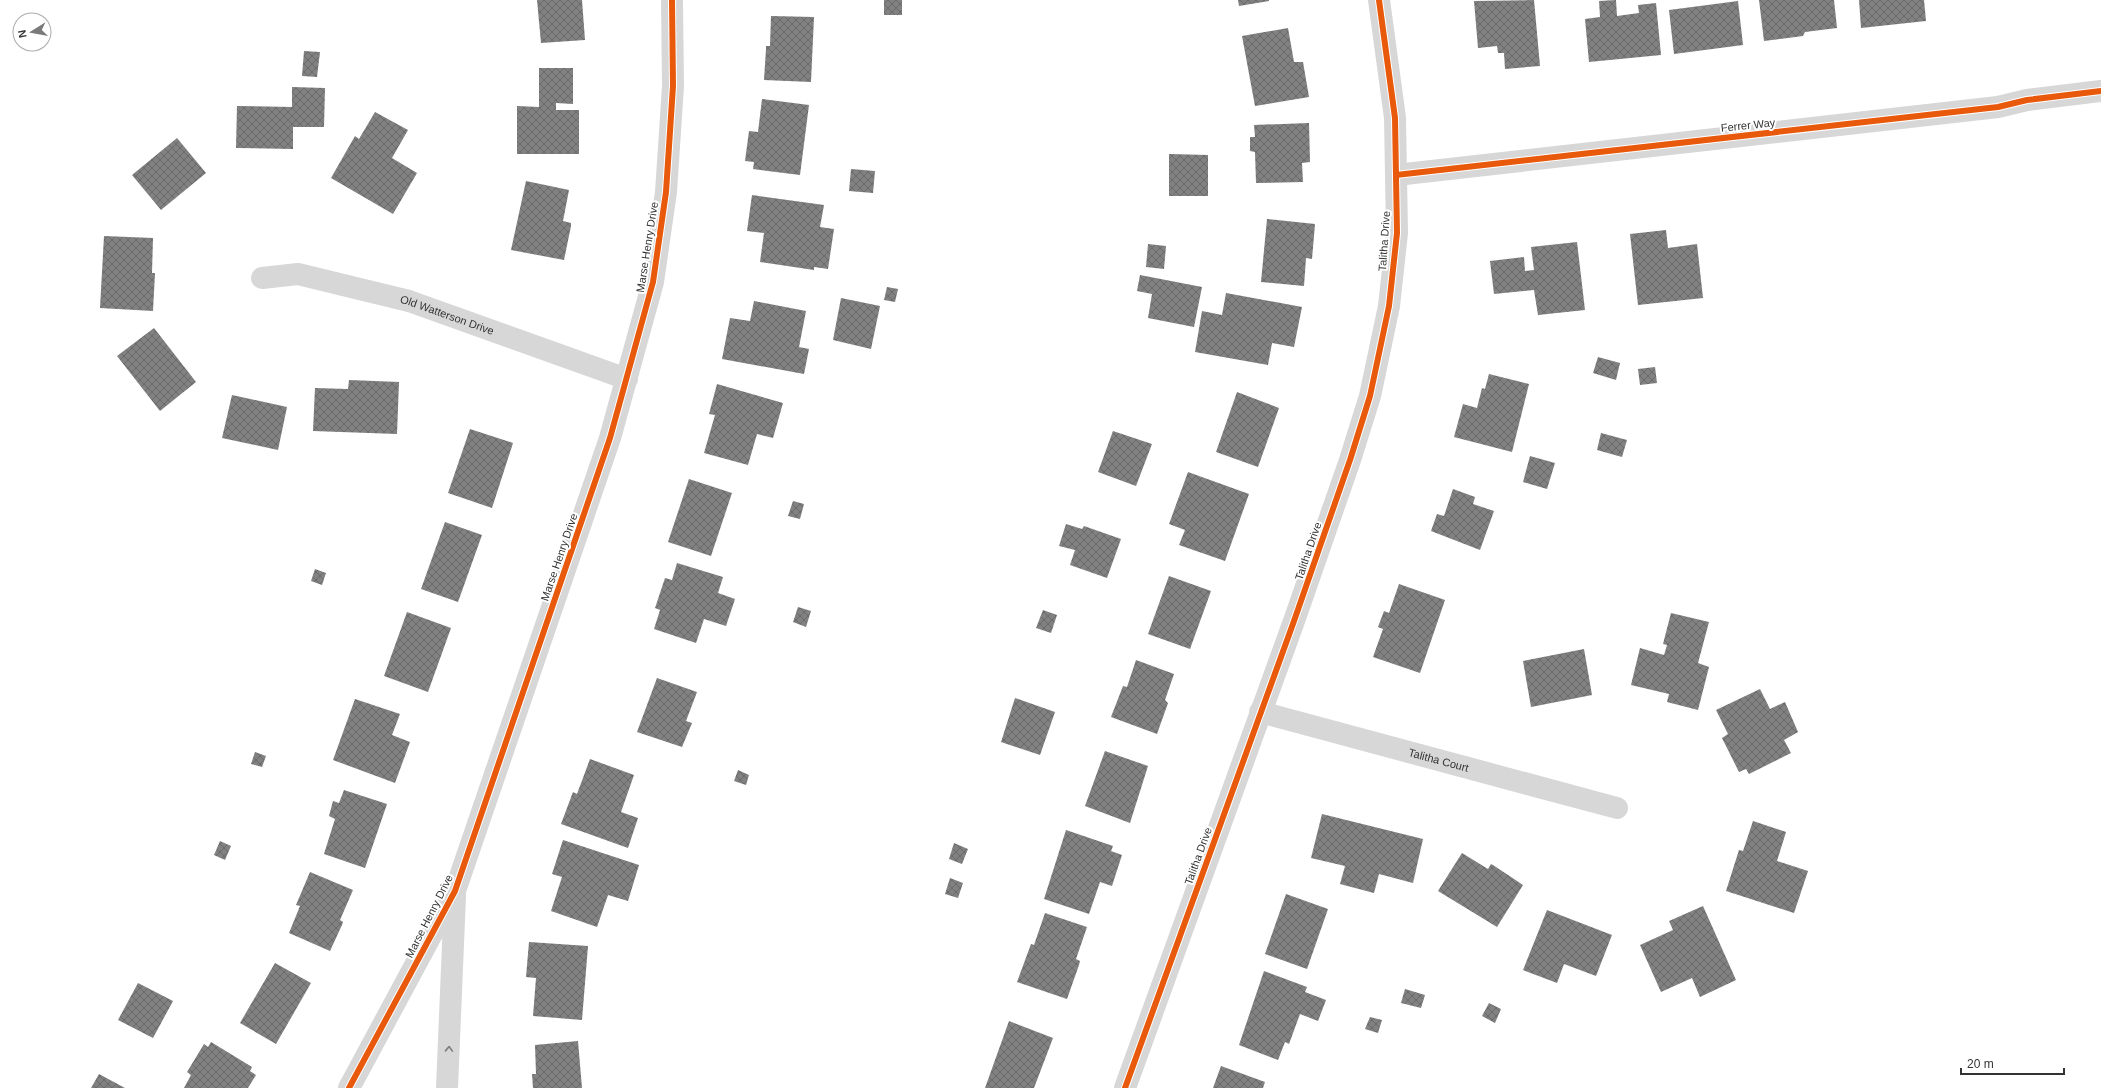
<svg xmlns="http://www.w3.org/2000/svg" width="2101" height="1088" viewBox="0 0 2101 1088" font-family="Arial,sans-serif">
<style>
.building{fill:url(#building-cross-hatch)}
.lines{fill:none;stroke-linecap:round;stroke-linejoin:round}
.minor{stroke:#d7d7d7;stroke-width:22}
.cycleway-casing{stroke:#fff;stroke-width:8}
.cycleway{stroke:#e8590c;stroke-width:6}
.oneway{stroke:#7d7d7d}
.labels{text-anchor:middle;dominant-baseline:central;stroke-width:4;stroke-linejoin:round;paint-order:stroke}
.street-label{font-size:11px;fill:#333;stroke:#fff}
</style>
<defs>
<pattern id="building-cross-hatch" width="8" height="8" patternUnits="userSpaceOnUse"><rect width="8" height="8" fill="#818181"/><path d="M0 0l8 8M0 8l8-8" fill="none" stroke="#6a6a6a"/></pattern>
</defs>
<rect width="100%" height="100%" fill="#fff"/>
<path class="building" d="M537,0H582L585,40L541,43Z
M884,0H902V15H884Z
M1238,0H1269V1L1239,6Z
M1534,0L1540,66L1505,69L1504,53H1498L1497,46L1478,48L1474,1Z
M1616,0L1617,16L1639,13L1638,5L1656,3L1661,55L1589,62L1585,19L1600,17L1599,1Z
M1759,0H1834L1837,28L1805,32L1803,36L1764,41Z
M1859,0H1924L1926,21L1861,28Z
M1738,1L1743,45L1674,54L1669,10Z
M771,16L814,17L811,82L764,80L766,49V46H770Z
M1288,28L1294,62H1303L1309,97L1255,106L1242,36Z
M304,51L320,52L317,77L302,76Z
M539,68H573V104L556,103V110H579V154H517V106L539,107Z
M292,87L325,88L324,127H293V149L236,148L237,106L292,107Z
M762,99L809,105L800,175L753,169L754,162L745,161L749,131L758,132Z
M375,112L408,130L392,158L417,173L393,214L331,178L355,136L359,139Z
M1309,123L1310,162L1302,163L1303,182L1256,183L1255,152L1250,151V137H1255L1254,125Z
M177,138L206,173L161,210L132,175Z
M1169,154L1208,155V196H1169Z
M851,169L875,171L873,193L849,191Z
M526,181L569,190L563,221L571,223V226L564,260L511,250Z
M752,195L824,205L820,227L834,229L828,269L814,267V270L760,262L764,233L747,231Z
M1267,219L1315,224L1312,259L1306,258L1304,286L1261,282Z
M1666,230L1668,248L1697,244L1703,298L1638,305L1630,234Z
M104,236L153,238L152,273H155L153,311L100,308Z
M1577,242L1585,310L1538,315L1534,290L1494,294L1490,261L1524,257L1525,271L1534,270L1531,247Z
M1148,244L1166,246L1164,269L1146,267Z
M1140,275L1202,287L1194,327L1148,318L1152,294L1137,291Z
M887,287L898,289L895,302L884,300Z
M1226,293L1302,307L1294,347L1272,343L1268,365L1195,352L1202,311L1222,315Z
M841,298L880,306L871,349L833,340Z
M754,301L806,311L799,347L809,349L804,374L722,359L730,318L750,321Z
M154,328L196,382L160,411L117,356Z
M1598,357L1620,363L1616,380L1593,373Z
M1655,367L1657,383L1640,385L1638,369Z
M1489,374L1529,384L1512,452L1454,437L1463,404L1477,408L1482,388L1485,389Z
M349,380L399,382L397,434L313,431L315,388L348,389Z
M717,384L783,403L773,438L757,434L748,465L704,453L715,415L709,414Z
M1237,392L1279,408L1258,467L1216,452Z
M232,395L287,407L278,450L222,438Z
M470,429L513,443L492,508L448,493Z
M1113,431L1152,444L1136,486L1098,472Z
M1601,433L1627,440L1622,457L1597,450Z
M1530,456L1555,463L1547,489L1523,482Z
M1188,472L1249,494L1225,561L1179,545L1185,530L1169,524Z
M689,479L732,493L711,556L668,542Z
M1453,489L1475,497L1473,504L1494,511L1480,550L1431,531L1437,514L1444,516Z
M793,501L804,504L800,519L788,516Z
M445,522L482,535L458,602L421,589Z
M1066,524L1082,529L1084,526L1121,539L1107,578L1070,565L1075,550L1059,546Z
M677,563L723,577L718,593L735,599L726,626L704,619L696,643L654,629L660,610L655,608L665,578L672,580Z
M315,569L326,573L322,585L311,581Z
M1169,576L1211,591L1190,649L1148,634Z
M1399,584L1445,600L1420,673L1373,657L1383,629L1378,627L1384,611L1389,613Z
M798,607L811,611L806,627L793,622Z
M1043,610L1057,615L1051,633L1036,628Z
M407,612L451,628L428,692L384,676Z
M1671,613L1709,622L1698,663L1709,667L1698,710L1667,702L1669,694L1631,685L1640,648L1664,655L1667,645L1663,644Z
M1584,649L1592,695L1531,707L1523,661Z
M1136,660L1174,674L1165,700L1168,703L1157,734L1111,717L1123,686L1127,687Z
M657,678L697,692L686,721L692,723L682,747L637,732Z
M1760,689L1770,709L1785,702L1798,732L1784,740L1791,753L1749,774L1746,769L1739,772L1722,738L1728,734L1716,710Z
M1015,698L1055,712L1040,755L1001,742Z
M355,699L400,714L392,735L410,742L395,783L333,760Z
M1105,751L1148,766L1130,823L1085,806Z
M255,752L266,756L262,767L251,764Z
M590,759L634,775L621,812L638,818L628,848L561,824L573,792L577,794Z
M738,770L749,775L746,785L734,781Z
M344,790L387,804L365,868L324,854L335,819L329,816L333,801L339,803Z
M1322,814L1423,839L1413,883L1379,874L1374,893L1340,884L1345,866L1311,858Z
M1753,821L1786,832L1777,861L1808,871L1794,913L1726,891L1739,850L1743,851Z
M1066,830L1113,846L1111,851L1122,855L1112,886L1100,882L1089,914L1044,899Z
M563,840L639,865L628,901L608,895L597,927L551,911L562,877L552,874Z
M220,841L231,846L225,860L214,855Z
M954,843L968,849L962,864L949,859Z
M1462,853L1488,869L1491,864L1493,865L1523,885L1497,927L1438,891Z
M310,872L353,890L340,920L343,922L342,925L330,951L289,933L300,906L296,905Z
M950,878L963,883L958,898L945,894Z
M1286,894L1328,909L1307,969L1265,954Z
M1703,906L1736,980L1700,997L1692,978L1661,992L1640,945L1673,930L1669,921Z
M1547,910L1612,935L1596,976L1564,964L1557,983L1523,970Z
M1045,913L1087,927L1076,959L1080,961L1079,965L1067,999L1017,982L1031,944L1034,945Z
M529,942L588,946L582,1020L533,1016L536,978L526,977Z
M275,963L311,983L276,1044L240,1023Z
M1264,971L1307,987L1305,992L1326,1000L1318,1021L1300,1014L1289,1044L1285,1042L1278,1060L1239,1045Z
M138,983L173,1001L153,1038L118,1020Z
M1405,989L1425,995L1421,1008L1401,1003Z
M1489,1003L1501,1009L1495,1023L1482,1016Z
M1370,1017L1382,1020L1378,1033L1365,1029Z
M1009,1021L1053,1038L1034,1088H985Z
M578,1041L582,1088H533L532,1074H536L535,1045Z
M211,1042L252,1067L250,1071L256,1075L248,1088H184L191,1075L187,1072L204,1044L208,1047Z
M1221,1066L1265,1082L1263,1088H1213Z
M99,1074L125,1088H91Z"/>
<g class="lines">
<g class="minor">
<path d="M1396,175L1998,107L2027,100L2101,91"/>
<path id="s1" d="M262,278L298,274L409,301L627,379"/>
<path id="s2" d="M1260,712L1617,808"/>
<path d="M349,1088L455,891L610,438L653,282L666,192L673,86L672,0"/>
<path d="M447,1088L455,896"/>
<path d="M1125,1088L1294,621L1350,460L1370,396L1389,306L1397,233L1395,118L1379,0"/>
</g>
<g class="cycleway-casing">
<path id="cycleway" d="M1396,175L1998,107L2027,100L2101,91
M349,1088L455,891L610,438L653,282L666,192L673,86L672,0
M1125,1088L1294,621L1350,460L1370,396L1389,306L1397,233L1395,118L1379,0"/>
</g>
<use href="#cycleway" class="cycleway"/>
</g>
<defs><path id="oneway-chevron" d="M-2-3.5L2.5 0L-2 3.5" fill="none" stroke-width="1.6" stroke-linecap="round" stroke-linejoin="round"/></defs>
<use class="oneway" href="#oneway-chevron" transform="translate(449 1049) rotate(-88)"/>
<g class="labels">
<g class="street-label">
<text transform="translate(1748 125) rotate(-6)">Ferrer Way</text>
<text transform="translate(1384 241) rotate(-86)">Talitha Drive</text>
<text transform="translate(647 247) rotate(-81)">Marse Henry Drive</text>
<text stroke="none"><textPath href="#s1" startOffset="191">Old Watterson Drive</textPath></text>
<text transform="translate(1308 551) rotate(-71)">Talitha Drive</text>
<text transform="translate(559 557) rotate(-71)">Marse Henry Drive</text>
<text stroke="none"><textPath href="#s2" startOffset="185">Talitha Court</textPath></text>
<text transform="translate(1198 856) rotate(-70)">Talitha Drive</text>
<text transform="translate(429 916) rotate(-63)">Marse Henry Drive</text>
</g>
</g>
<g transform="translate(32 32) rotate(259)"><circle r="19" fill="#ffffff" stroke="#adadad"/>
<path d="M0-3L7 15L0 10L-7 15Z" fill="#7a7a7a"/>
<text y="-6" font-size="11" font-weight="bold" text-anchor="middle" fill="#333333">N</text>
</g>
<path d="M1961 1068v6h103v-6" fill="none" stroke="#333333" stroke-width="2"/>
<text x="1967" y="1068" font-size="12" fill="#333333" stroke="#ffffff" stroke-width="3" paint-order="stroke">20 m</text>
</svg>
